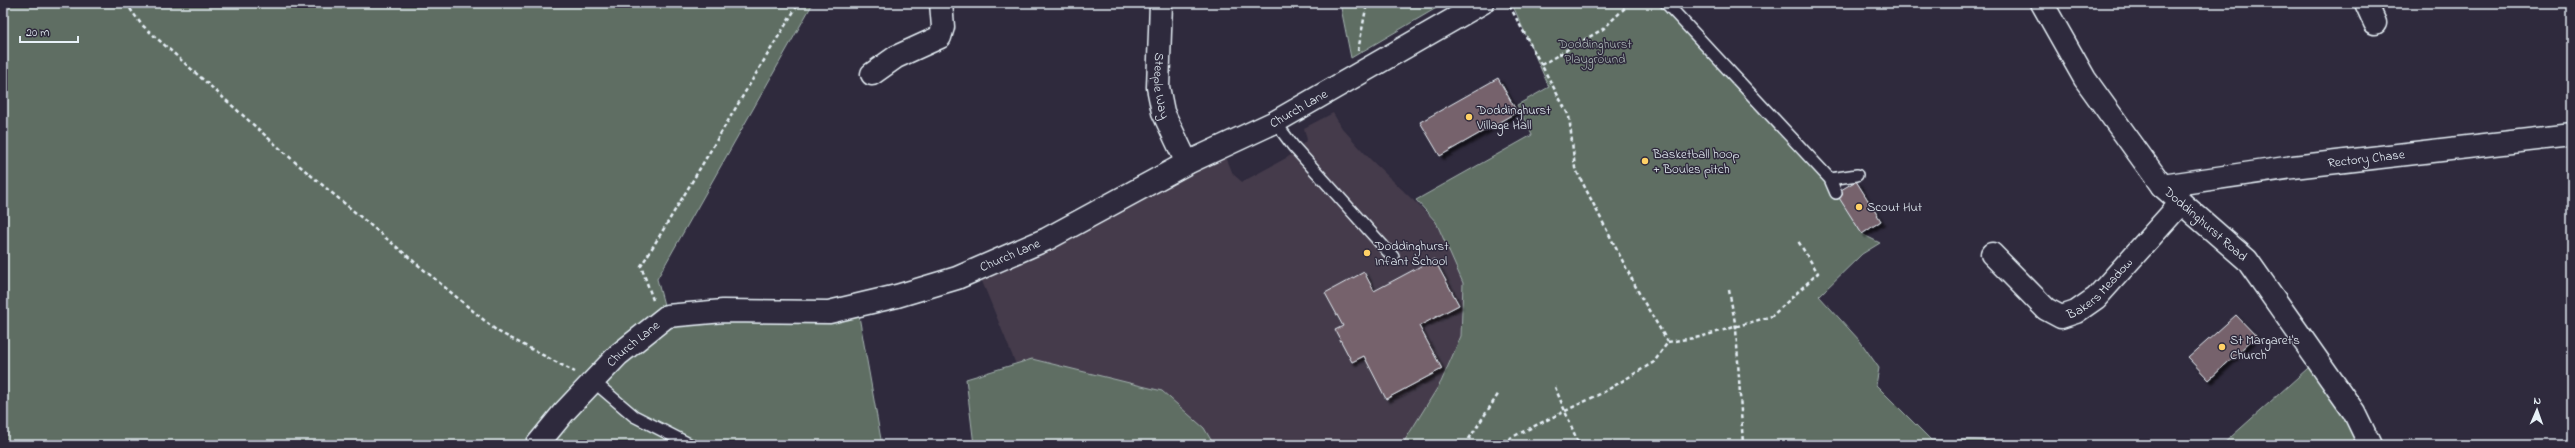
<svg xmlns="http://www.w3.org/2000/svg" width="2575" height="448" viewBox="0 0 2575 448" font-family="'Indie Flower',sans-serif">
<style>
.built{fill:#443b4b}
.green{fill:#5e6e64;stroke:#a3b0ae}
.building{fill:#76626c;stroke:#e8f1f8;filter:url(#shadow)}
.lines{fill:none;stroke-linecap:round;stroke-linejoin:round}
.lane-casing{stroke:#e8f1f8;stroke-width:14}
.street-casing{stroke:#e8f1f8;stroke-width:25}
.secondary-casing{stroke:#e8f1f8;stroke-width:25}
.path{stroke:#e8f1f8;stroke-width:2.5;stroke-dasharray:4 3;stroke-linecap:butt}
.lane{stroke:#2f2a3d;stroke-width:11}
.street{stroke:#2f2a3d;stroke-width:22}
.secondary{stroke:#2f2a3d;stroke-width:22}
.poi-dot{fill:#ffd166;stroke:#2f2a3d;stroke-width:1.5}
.labels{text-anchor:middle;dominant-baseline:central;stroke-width:3;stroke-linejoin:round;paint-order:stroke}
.park-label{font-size:13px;fill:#aab6b5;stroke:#2f2a3d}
.street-label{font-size:13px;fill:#e8f1f8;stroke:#2f2a3d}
.poi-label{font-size:13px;fill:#e8f1f8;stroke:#2f2a3d;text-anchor:start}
</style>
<defs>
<filter id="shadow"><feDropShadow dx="3.5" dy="3.5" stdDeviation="1" flood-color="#0009"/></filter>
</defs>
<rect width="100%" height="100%" fill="#2f2a3d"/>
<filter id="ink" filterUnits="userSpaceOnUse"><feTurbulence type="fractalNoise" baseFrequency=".025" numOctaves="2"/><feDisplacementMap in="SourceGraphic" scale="8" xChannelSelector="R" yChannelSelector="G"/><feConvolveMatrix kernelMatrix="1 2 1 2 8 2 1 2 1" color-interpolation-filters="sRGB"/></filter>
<g filter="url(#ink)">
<path class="built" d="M1333,113L1342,128L1370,159L1436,222L1463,283L1461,336L1441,382L1402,445H1173L1024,376L1015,362L977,269L1222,147L1233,174L1242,182L1288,157L1307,140L1304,128Z"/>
<path class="green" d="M3,3H813L657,279L667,316L857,305L882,445H3Z
M1340,3H1445L1351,58Z
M1518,3H1666L1830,179L1862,234L1880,243L1862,254L1819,296L1860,341L1879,368L1876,385L1931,440H1972L2077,445H1402L1441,382L1461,336L1463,283L1436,222L1416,200L1532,135L1517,105L1549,87L1513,6Z
M1032,359L1162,391L1204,428L1214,445H974L966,379Z
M2317,360L2370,445H2222Z"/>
<path class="building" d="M1498,78L1517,112L1440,156L1420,122Z
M1856,181L1881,221L1862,234L1836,193Z
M1434,259L1459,305L1419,326L1442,369L1386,399L1364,356L1352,362L1335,330L1343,326L1325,293L1364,272L1374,291Z
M2236,315L2256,336L2209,380L2188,358Z"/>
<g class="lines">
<g class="lane-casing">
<path id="lane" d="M1666,3L1830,179L1836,193
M1275,122L1293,146L1393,257
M1830,179L1857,175
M593,381L634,416L691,445"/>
</g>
<g class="street-casing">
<g id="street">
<path id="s1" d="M1161,3L1158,87L1163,112L1187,163"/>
<path d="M2366,3L2375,23"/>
<path d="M872,74L896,57L940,37L943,27L941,3"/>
<path id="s2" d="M2162,186L2293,167L2572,135"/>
<path id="s3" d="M1992,254L2046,309L2061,317L2076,312L2096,298L2181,203"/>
<path id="s4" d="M537,445L564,412L618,355L667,316L723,311L829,312L897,296L957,278L1047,239L1187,163L1275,122L1482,3"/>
</g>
</g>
<g class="secondary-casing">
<g id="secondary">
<path id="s5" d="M2042,3L2085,79L2162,186L2247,260L2354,412L2370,445"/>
</g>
</g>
<path class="path" d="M126,3L141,24L295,162L497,331L575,372
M1358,51L1367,3
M1541,65L1603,29L1630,3
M1729,290L1736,328L1743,445
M653,300L641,266C695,179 745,90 799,3
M1668,342L1700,337L1772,316L1818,273L1798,241
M1555,387L1579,445
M1465,445L1499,393
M1496,445L1604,392L1654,362L1668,342L1641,297L1575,168L1569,116L1508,3"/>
<use href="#lane" class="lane"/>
<use href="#street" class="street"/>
<use href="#secondary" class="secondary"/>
</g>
</g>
<g class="poi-dot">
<circle cx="1469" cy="117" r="4"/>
<circle cx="1645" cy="161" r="4"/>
<circle cx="1859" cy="207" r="4"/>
<circle cx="1367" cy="253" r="4"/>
<circle cx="2222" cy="347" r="4"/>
</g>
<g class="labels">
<g class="park-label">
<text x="1595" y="44">Doddinghurst<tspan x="1595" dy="15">Playground</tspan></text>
</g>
<g class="street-label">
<text stroke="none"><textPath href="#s1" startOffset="83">Steeple Way</textPath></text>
<text stroke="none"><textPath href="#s4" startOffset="860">Church Lane</textPath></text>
<text stroke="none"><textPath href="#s2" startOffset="206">Rectory Chase</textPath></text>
<text stroke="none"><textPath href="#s5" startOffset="277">Doddinghurst Road</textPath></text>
<text stroke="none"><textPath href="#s4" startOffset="536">Church Lane</textPath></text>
<text stroke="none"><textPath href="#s3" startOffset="143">Bakers Meadow</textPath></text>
<text stroke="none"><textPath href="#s4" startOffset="140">Church Lane</textPath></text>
</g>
<g class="poi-label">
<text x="1477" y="110">Doddinghurst<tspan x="1477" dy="15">Village Hall</tspan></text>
<text x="1653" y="154">Basketball hoop<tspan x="1653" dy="15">+ Boules pitch</tspan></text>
<text x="1867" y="207">Scout Hut</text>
<text x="1375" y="246">Doddinghurst<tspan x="1375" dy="15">Infant School</tspan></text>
<text x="2230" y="340">St Margaret's<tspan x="2230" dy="15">Church</tspan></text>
</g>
</g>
<rect width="2575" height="448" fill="none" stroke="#2f2a3d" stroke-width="16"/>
<rect x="8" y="8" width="2559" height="432" fill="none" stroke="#e8f1f8" stroke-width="1.5" filter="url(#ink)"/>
<g transform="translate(2537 410) rotate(2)" stroke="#2f2a3d" stroke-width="3" paint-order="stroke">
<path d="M0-3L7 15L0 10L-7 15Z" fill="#e8f1f8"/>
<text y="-6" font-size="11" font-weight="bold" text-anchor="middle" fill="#e8f1f8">N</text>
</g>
<path d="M20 36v6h58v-6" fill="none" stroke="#e8f1f8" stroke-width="2"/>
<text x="26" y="36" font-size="12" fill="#e8f1f8" stroke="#2f2a3d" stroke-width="3" paint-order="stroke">20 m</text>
</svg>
